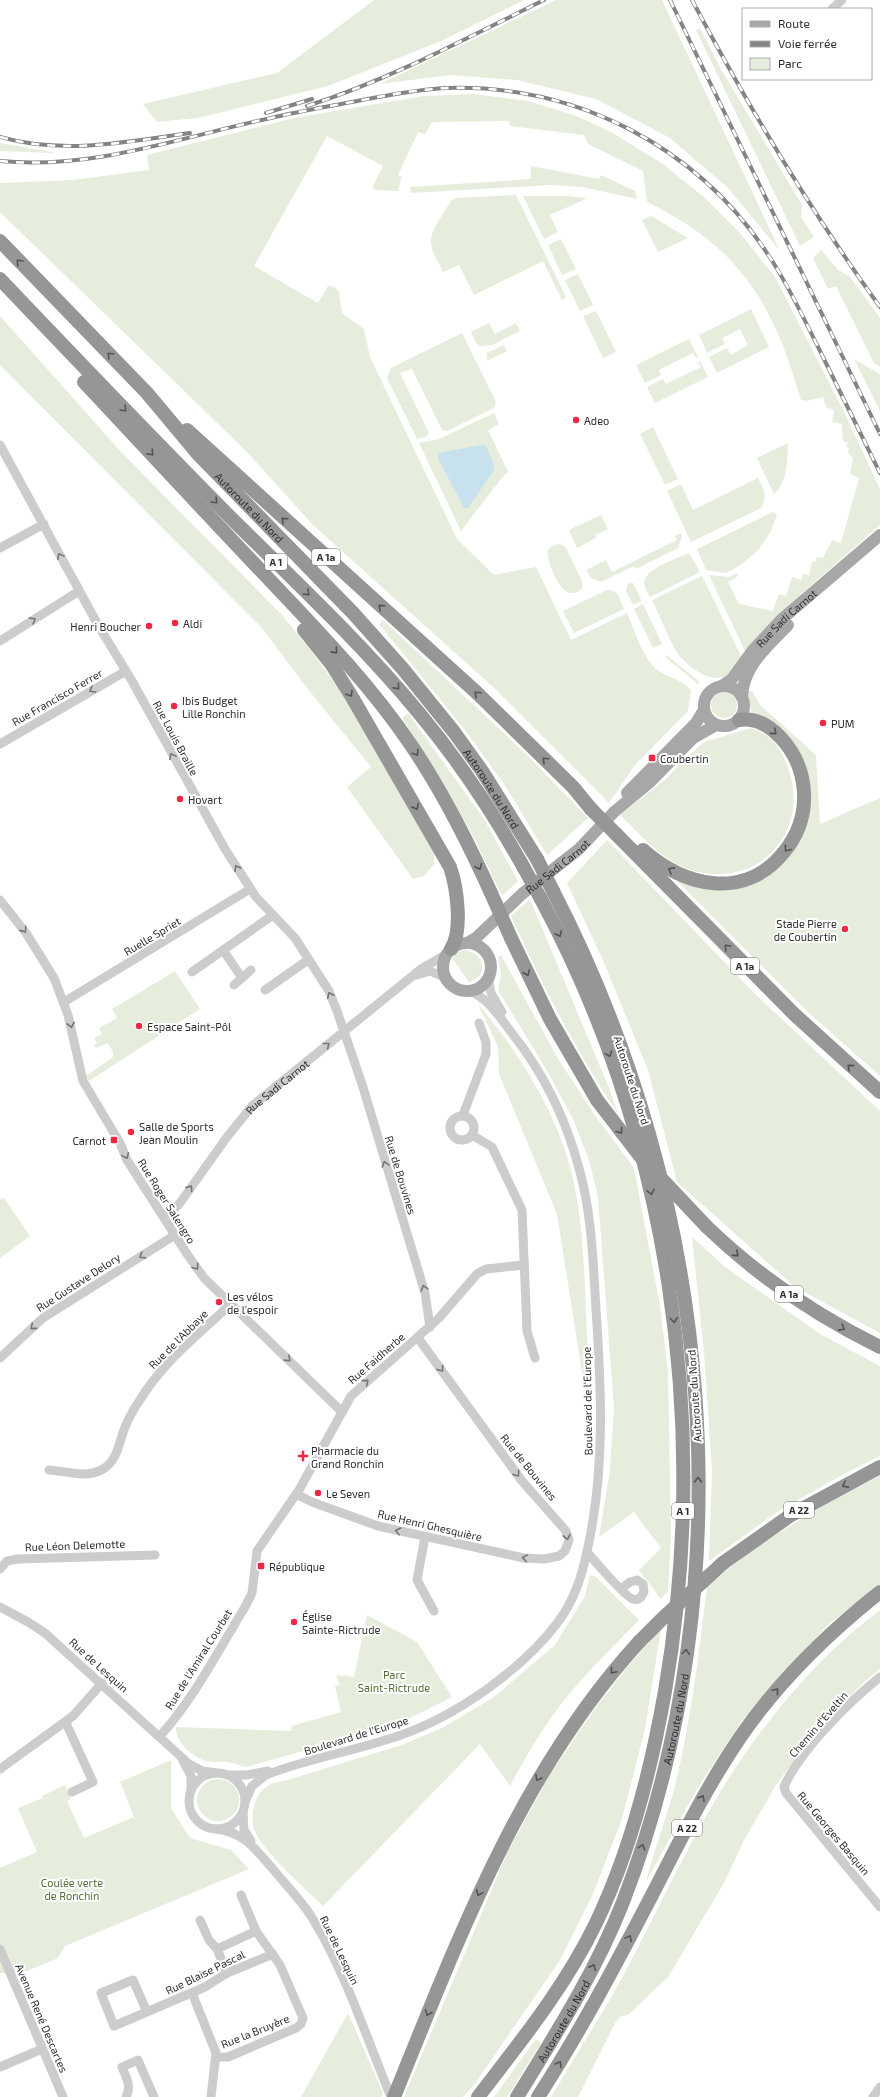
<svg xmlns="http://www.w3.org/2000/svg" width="880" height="2097" viewBox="0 0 880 2097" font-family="'Exo 2',sans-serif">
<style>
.green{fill:#e6eddc}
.water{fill:#c7e1ee}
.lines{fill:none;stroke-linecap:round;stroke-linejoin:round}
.minor{stroke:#ccc;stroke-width:9}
.major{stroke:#a7a7a7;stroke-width:12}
.highway{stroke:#969696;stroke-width:14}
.rail-casing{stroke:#848484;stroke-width:4}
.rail{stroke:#fff;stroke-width:2.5;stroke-dasharray:8;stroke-linecap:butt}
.highway-bridge{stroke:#969696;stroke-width:14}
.oneway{stroke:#535353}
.oneway2{stroke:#767676}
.poi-dot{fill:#f02743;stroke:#fff;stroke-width:1.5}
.labels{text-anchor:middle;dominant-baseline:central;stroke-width:4;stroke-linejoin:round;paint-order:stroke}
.shield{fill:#fff;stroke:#6d6d6d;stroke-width:1}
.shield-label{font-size:10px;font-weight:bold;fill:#2f2f2f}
.poi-label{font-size:11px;fill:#2f2f2f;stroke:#fff;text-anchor:start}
.street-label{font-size:11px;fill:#2f2f2f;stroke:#fff}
.park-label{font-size:11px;fill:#556e39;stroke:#fff}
</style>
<rect width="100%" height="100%" fill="#fff"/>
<path class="green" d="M374,0H524L441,41L328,86L198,118L157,122L143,104L277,73Z
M556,0H662L780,251L728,188L670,138L596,99L517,80L450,75L380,84Z
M700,28L722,71L802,205L801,217L814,237L800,246L696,30Z
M474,94L528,101L574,115L611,132L663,164L705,198L740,233L775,277L845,414L880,489V525L800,595L745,651L709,575L729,577L737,573L738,576L728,582L739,604L773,611L779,594L786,596L792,577L801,580L803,574L809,575L812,562H815L817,557L823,558L832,540L841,543L859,478L850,474L853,458L848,453L849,448L846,446L848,443L843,441L842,424L832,422L834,410L826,407L823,397L806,401L801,400C773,303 740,247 647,202L643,171L588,144L584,135L510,126L509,121L432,122L425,134L418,132L398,175L402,177L398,191L377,190L372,188L383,166L327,136L254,266L318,303L328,286L334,287L339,292L342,313L364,329L370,357L457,539L494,575L536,567L571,640L627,613C634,629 644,662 659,671C673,680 678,677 691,690L688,711L635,765L609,803L492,686L313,525L246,451L0,212V183L73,180L149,170L147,155L294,118L424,96Z
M0,143L57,153L0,151Z
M531,166L599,179L601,175L635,191L637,199L582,187L551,185L411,193L410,187L531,179Z
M516,195L566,297L562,300L543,261L474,295L459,265L443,272C439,263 432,253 431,243C429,232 446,210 451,201L456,198Z
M523,196H568L588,198L550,215L558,232L544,239Z
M651,216L688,238L658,252L642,220Z
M561,239L576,269L562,275L548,245Z
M821,250L838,270L850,277L880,318V367L874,363L836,286L828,289L813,258Z
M578,274L593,305L580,311L565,280Z
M751,309L769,347L717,373L709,357L727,348L731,355L748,345L740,329L722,338L725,344L707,353L699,335Z
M596,311L616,352L603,358L583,316Z
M0,316L121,452L281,614L309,648L344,696L434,853V864L424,876L413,879L347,787L371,767L307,688L262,628L0,365Z
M489,323L495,334L516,323L520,331L492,345L480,346L476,343L471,332Z
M462,333L496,402L494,408L447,431L442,430L412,369L400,373L429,433L426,437L417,439L387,378L391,368Z
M689,339L698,357L696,358L693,353L659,370L661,375L645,383L636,365Z
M504,345L507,351L487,361V353Z
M854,359L880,374V411Z
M700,361L708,377L655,403L647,387L663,379L666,384L701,367L698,362Z
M494,413L499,424L488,430L508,472L504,475L461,531L419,443L439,439Z
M653,427L678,479L665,485L640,434Z
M788,443C787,461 788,481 774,494L757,458Z
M758,478C764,489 768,496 761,508L691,542L667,491L681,484L693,510Z
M773,512L777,515L771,531L759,549L742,564L726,573L706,570L697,549Z
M601,515L608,529L595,535L596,538L577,548L569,530Z
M681,533L682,536L678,548L636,569L634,566L601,582L591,578L586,570L606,560L612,572L677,540L675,536Z
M558,544L564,546L567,550L582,581V588C564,609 546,562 548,550L552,546Z
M689,553L700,572L650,597C648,593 644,587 644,583C644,569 678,558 689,553Z
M702,576L741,656C737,663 733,672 726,676C709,684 688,666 678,654C669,641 660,615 652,600Z
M628,583H633L642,601L633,605L626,591Z
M607,590H611L617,593L624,609L574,633L563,611Z
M643,604L662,644L653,648L634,609Z
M383,620L527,755L588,818L547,855L504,784L465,730L379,624Z
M666,655L700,682L698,684L666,658Z
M747,691H752L760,705L816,755L820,824L880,798V1076L808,1012L675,879L721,889L792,851L807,775L752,715Z
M711 705a13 13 0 1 1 26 0a13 13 0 1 1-26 0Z
M408,713L484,819L518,881L502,896L475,840L445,785L402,718Z
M751,728C768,733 778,745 785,760C819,837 746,902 673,862C653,850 637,831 620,815L666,779L684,760L704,742Z
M607,840L756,995L880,1111V1333L795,1287L677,1182L648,1070L602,958L567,883Z
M530,899L609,1088L618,1114C576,1051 542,985 511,916Z
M464,950C485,953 490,975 469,982L452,958L457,952Z
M501,955L557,1057L594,1114L634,1168L660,1306L668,1372L671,1535L668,1591L661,1599L639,1570L661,1548L634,1512L599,1537L610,1470L614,1408L598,1197L589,1160L573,1119L549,1074L498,990L501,975L498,957Z
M175,971L200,1009L89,1081L86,1076L113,1057V1052L108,1043L96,1048L94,1045L97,1043L94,1038L102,1034L99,1028L117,1018L112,1009Z
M478,1004C513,1045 552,1105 567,1157C583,1208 584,1263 586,1316C588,1358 591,1400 593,1442L557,1214L499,1074L498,1047Z
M4,1198L30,1236L0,1258V1200Z
M692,1237L725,1267L820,1334L880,1366V1456L842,1475L777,1512L709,1561L712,1471L704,1352Z
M880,1476V1584L828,1625L782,1673L741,1722L697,1789L646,1882C654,1850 666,1819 675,1786C691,1720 699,1653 707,1586L756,1547L824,1505Z
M590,1575L595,1576L639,1620C606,1654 570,1688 544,1728C532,1746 521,1766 510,1786L480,1744L323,1906C307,1890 255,1845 253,1825C252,1818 253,1809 255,1803C261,1786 271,1783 287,1780L402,1745L444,1727L494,1697L555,1645L585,1596Z
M880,1610V1669L864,1682L840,1707L803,1748L776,1785L744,1840L725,1881L668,1977L628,2015L621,2016L615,2023L578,2097H551C571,2063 592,2030 612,1996C643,1941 669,1883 700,1827C745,1745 805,1666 880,1610Z
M367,1615L417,1642L452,1697L396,1725L246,1767C240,1766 234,1763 228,1762C220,1761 210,1763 203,1760C190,1755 175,1741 176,1727L291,1731L292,1726L341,1712L335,1686H340L336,1675L354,1677Z
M661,1629L645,1729L622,1819L593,1894L560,1960L474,2085L463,2097H404L508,1851L551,1773L596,1707L629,1665Z
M171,1760V1808L190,1838L231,1850L249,1869L65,1946L58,1958L20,1974L0,1973V1868L37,1852L18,1808L43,1798L42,1796L65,1785L71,1799L67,1801L84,1838L134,1817L120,1782Z
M197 1800a21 21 0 1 1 42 0a21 21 0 1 1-42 0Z
M348,2013L383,2093L381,2097H301Z
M536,2039L541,2043L507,2097H494Z"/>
<path class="water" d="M482,445L486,446L494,465V470L468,508H464L438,458V453Z"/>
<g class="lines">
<g class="minor">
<path d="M832,9L842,0"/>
<path d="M0,445L98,625L132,681L225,849L256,897L295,938L329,991L337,1011L362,1084L425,1293L430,1327"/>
<path d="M0,548L44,524"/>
<path d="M0,641L79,591"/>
<path d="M0,744L126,671"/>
<path d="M0,900L26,933L54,978L68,1015L83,1081L120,1143L127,1160L187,1254L204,1278L342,1412"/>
<path d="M223,950L242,978"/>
<path d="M192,972L273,915"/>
<path d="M417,975L430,971L446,978"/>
<path d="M488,977L491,993L502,1012"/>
<path d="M234,985L251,970"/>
<path d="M265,990L308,960"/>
<path d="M64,1002L250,889"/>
<path d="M463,1115L486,1054V1042L479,1023"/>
<circle cx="462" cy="1128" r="12"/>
<path d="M472,1135L492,1147L522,1210L527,1331L535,1358"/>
<path id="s1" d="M163,1216L171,1212L180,1203L227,1137L252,1106L421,969L447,954"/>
<path d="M0,1358L43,1318L175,1235"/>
<path d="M49,1470C67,1471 86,1479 103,1469C118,1460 119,1442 125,1427C129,1418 133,1410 138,1403C161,1364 197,1335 230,1305"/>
<path d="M296,1494L312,1502L378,1526L524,1558L544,1559L559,1556L565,1551L569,1540L566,1531L522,1481L418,1338"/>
<path d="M425,1537L417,1580L434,1611"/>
<path d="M587,1552C594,1560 626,1598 633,1599C636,1600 639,1599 641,1597L644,1592L643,1584L637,1580L630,1582L621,1589"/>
<path d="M0,1569L7,1561L18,1559L155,1555"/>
<path d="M0,1607L28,1622L45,1633L189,1764L202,1771L216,1773"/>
<path d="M880,1677C848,1703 800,1750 784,1787L786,1793L880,1907"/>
<path d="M66,1723L93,1782L72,1792"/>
<path d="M160,1736C195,1697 218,1651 245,1607L252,1593L257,1551L299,1490L351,1396L439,1318L477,1274L486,1269L523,1265"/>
<path d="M183,1761L191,1776V1790"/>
<path d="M0,1769L73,1716L102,1683"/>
<circle cx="217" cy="1801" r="28"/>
<path d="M229,1775H247L268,1771"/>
<path d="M245,1802L252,1786L266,1775C309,1758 355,1751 398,1736C455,1717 522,1670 558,1622C577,1597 584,1568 590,1537C605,1461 601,1386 596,1309C593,1262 592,1214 579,1168C566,1119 543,1072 511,1032C499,1016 488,998 468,990"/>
<path d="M243,1812L244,1830L251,1841"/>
<path d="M217,1829C245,1833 255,1849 272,1868C285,1884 300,1899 311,1916C344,1968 367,2039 391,2097"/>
<path d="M200,1920L209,1940L217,1949L256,1931"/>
<path d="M0,1949L63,2097"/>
<path d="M217,1949L227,1973"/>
<path d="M192,1993L216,2053L211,2097"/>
<path d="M147,2012L133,1980L101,1993L114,2026L205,1987L227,1973L273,1954"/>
<path d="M217,2057H228L296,2028L301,2024L303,2018L280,1965L256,1931L241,1895"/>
<path d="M0,2067L42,2049"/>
<path d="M126,2097C132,2086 126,2077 122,2067L138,2060L154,2097"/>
<path d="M873,2097L880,2087"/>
</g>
<g class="major">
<circle cx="724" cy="706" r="20"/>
<path id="s2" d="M722,686L732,679L753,650L782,619L880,535"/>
<path d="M742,697C743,666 768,646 788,625"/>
<path d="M627,793L696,723L704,710"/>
<path id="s3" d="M467,943L476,938L522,894L579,849L614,812L649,783L693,738L716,725"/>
<circle cx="467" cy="967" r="24"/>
</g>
<g class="highway">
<path id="s4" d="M0,241L147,393L198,454L353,613L403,669L454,732L482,771L537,859"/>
<path d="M0,279C77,360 154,440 232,519C296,582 362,644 419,713C459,761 494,814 524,868"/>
<path d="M84,382C144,446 204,511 265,575C316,629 369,683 411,745C443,792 468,842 491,893"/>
<path d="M187,430L476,692L573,787L591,809"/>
<path d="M304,630L332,665L352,697L450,867C457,887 463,931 451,949"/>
<path d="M616,834L794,1014L880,1092"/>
<path d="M643,850C684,887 745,901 784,852C798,835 805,814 804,793C803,772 795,753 781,738C770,726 756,717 739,720"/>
<path d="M511,938L550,1019L597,1100"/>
<path d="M707,1227C758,1276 817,1316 880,1347"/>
<path d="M723,1563L791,1515L880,1467"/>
<path d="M394,2097C459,1937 520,1772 639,1642"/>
<path d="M478,2097C521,2041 565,1987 596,1923C631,1850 651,1771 665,1691C711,1424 670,1139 541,899"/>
<path id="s5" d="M517,2097C556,2034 596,1971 623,1902C749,1575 712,1199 553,891"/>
<path d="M538,2097C580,2032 616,1964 652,1895C680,1841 706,1787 741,1736C779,1681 827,1634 880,1592"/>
</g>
<g class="rail-casing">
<path id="rail" d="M670,0L880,434
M692,0C748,106 810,210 880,307
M307,106C389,80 467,38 544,0
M266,113L312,99
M0,137C63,155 127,142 190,133
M0,161C94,170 181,137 271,118C301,111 332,106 362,100C390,95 419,89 447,88C577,84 698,147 769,256C789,286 804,319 820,351C840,392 860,432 880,473"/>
</g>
<use href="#rail" class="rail"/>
<path class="highway-bridge" d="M591,809L616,834
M537,859L553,891
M524,868L541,899
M491,893L511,938
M597,1100L640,1156L707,1227
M639,1642L662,1619L723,1563"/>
</g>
<defs><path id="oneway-chevron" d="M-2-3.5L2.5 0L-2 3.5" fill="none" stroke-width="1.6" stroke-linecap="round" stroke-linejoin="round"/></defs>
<g class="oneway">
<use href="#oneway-chevron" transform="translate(19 262) rotate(-133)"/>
<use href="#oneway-chevron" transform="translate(110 355) rotate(-134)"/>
<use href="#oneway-chevron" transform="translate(124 409) rotate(46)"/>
<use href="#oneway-chevron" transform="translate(151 453) rotate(47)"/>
<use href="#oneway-chevron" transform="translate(215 501) rotate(45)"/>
<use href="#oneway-chevron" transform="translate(284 520) rotate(-138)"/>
<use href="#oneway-chevron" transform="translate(307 593) rotate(45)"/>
<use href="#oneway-chevron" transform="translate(381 607) rotate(-138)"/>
<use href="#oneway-chevron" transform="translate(335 651) rotate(48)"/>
<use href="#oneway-chevron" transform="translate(397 687) rotate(49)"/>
<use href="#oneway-chevron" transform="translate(350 694) rotate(58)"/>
<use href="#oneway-chevron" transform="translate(477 694) rotate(-137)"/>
<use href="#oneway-chevron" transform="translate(774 732) rotate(41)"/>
<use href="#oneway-chevron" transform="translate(416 753) rotate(57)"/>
<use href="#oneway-chevron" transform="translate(545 760) rotate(-137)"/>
<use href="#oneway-chevron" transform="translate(416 807) rotate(60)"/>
<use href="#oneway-chevron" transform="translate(787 849) rotate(126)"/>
<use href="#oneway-chevron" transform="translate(479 867) rotate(65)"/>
<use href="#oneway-chevron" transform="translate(671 870) rotate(-151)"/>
<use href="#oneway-chevron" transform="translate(559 934) rotate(65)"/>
<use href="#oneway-chevron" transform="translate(727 947) rotate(-135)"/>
<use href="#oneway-chevron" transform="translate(527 973) rotate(65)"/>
<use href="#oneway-chevron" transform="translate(609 1054) rotate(70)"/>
<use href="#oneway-chevron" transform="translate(850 1067) rotate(-139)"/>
<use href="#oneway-chevron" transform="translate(620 1131) rotate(53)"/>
<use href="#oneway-chevron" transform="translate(651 1192) rotate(77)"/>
<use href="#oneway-chevron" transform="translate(736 1254) rotate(40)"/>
<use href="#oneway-chevron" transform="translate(674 1320) rotate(83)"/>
<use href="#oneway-chevron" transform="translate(842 1328) rotate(30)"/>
<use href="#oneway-chevron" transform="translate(698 1480) rotate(-90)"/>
<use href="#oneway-chevron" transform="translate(845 1485) rotate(152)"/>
<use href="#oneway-chevron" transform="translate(686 1652) rotate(-82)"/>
<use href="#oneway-chevron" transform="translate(613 1671) rotate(130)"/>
<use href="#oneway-chevron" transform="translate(776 1691) rotate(-50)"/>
<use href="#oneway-chevron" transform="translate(538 1778) rotate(120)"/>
<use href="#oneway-chevron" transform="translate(702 1798) rotate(-60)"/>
<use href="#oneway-chevron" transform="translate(642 1847) rotate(-72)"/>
<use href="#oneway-chevron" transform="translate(479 1893) rotate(114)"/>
<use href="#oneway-chevron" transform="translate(629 1938) rotate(-62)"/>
<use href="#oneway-chevron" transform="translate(593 1967) rotate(-64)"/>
<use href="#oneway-chevron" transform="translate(428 2013) rotate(112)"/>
<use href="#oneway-chevron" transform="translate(559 2064) rotate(-59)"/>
</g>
<g class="oneway2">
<use href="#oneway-chevron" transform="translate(60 556) rotate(-118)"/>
<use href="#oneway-chevron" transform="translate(33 620) rotate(-32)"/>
<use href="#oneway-chevron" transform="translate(92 690) rotate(150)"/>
<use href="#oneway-chevron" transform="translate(172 756) rotate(-118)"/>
<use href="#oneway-chevron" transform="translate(237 868) rotate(-121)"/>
<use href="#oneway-chevron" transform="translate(24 930) rotate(55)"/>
<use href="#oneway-chevron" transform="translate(330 995) rotate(-116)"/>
<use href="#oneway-chevron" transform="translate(71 1025) rotate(78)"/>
<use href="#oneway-chevron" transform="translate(327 1045) rotate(-38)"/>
<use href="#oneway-chevron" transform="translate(126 1156) rotate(66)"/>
<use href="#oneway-chevron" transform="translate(385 1164) rotate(-107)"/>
<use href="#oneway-chevron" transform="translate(190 1188) rotate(-55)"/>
<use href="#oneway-chevron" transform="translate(142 1256) rotate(148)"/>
<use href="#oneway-chevron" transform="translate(196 1267) rotate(54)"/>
<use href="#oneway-chevron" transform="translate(424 1288) rotate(-107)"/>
<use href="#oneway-chevron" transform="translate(33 1327) rotate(140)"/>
<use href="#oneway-chevron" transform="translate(288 1359) rotate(44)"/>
<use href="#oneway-chevron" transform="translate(441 1369) rotate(54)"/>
<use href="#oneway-chevron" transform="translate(366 1382) rotate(-41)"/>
<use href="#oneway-chevron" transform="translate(517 1474) rotate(54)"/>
<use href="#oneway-chevron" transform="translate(398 1531) rotate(-166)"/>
<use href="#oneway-chevron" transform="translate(567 1537) rotate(78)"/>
<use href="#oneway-chevron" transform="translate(525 1558) rotate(-170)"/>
</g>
<g class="poi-dot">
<circle cx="576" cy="420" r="4"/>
<circle cx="175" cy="623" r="4"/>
<circle cx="149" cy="626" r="4"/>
<circle cx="174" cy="706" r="4"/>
<circle cx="823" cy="723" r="4"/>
<rect x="648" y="754" width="8" height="8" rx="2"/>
<circle cx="180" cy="799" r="4"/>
<circle cx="845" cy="929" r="4"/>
<circle cx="139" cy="1026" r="4"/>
<circle cx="131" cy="1132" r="4"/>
<rect x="110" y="1136" width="8" height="8" rx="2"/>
<circle cx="219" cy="1302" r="4"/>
<path d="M301 1450h4v4h4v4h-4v4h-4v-4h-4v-4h4z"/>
<circle cx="318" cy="1493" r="4"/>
<rect x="257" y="1562" width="8" height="8" rx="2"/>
<circle cx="294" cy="1622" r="4"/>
</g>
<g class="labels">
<g class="shield">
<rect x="312" y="549" width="28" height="16" rx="3"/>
<rect x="265" y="554" width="22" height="16" rx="3"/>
<rect x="731" y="958" width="28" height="16" rx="3"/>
<rect x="775" y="1286" width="28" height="16" rx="3"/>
<rect x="784" y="1502" width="30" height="16" rx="3"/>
<rect x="672" y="1503" width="22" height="16" rx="3"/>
<rect x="672" y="1820" width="30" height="16" rx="3"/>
</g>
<g class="shield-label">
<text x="326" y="557">A 1a</text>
<text x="276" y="562">A 1</text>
<text x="745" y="966">A 1a</text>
<text x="789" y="1294">A 1a</text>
<text x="799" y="1510">A 22</text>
<text x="683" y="1511">A 1</text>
<text x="687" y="1828">A 22</text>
</g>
<g class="poi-label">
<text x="584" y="420">Adeo</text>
<text x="183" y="623">Aldi</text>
<text x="141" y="626" text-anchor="end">Henri Boucher</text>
<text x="182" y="700">Ibis Budget<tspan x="182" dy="13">Lille Ronchin</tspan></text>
<text x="831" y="723">PUM</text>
<text x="660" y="758">Coubertin</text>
<text x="188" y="799">Hovart</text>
<text x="837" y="923" text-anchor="end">Stade Pierre<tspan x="837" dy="13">de Coubertin</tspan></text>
<text x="147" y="1026">Espace Saint-Pôl</text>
<text x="139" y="1126">Salle de Sports<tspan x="139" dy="13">Jean Moulin</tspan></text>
<text x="106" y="1140" text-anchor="end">Carnot</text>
<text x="227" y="1296">Les vélos<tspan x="227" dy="13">de l'espoir</tspan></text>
<text x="311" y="1450">Pharmacie du<tspan x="311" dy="13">Grand Ronchin</tspan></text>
<text x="326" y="1493">Le Seven</text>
<text x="269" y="1566">République</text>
<text x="302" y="1616">Église<tspan x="302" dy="13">Sainte-Rictrude</tspan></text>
</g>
<g class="street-label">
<text stroke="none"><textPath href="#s4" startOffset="365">Autoroute du Nord</textPath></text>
<text stroke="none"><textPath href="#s2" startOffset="94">Rue Sadi Carnot</textPath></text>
<text transform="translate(57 697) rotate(-30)">Rue Francisco Ferrer</text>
<text transform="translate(176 738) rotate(62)">Rue Louis Braille</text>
<text stroke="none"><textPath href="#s4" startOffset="737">Autoroute du Nord</textPath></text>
<text stroke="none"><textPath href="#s3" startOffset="119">Rue Sadi Carnot</textPath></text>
<text transform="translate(152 936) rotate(-31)">Ruelle Spriet</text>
<text transform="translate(632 1080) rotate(72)">Autoroute du Nord</text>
<text stroke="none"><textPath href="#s1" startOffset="174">Rue Sadi Carnot</textPath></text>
<text transform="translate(401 1175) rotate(73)">Rue de Bouvines</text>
<text transform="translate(167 1201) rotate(58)">Rue Roger Salengro</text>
<text transform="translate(78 1282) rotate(-33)">Rue Gustave Delory</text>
<text transform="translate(178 1339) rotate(-45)">Rue de l'Abbaye</text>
<text transform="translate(376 1358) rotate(-41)">Rue Faidherbe</text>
<text transform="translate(694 1396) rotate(-94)">Autoroute du Nord</text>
<text transform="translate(587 1401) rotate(-91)">Boulevard de l'Europe</text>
<text transform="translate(529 1467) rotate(51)">Rue de Bouvines</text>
<text transform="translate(430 1525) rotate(13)">Rue Henri Ghesquière</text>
<text transform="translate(75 1545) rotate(-2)">Rue Léon Delemotte</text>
<text transform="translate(198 1659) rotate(-58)">Rue de l'Amiral Courbet</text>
<text transform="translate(99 1665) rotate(42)">Rue de Lesquin</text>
<text stroke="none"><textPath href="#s5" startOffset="413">Autoroute du Nord</textPath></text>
<text transform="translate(818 1724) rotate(-49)">Chemin d'Eveltin</text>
<text transform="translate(356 1735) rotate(-17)">Boulevard de l'Europe</text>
<text transform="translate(834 1833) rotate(50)">Rue Georges Basquin</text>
<text transform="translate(340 1950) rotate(64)">Rue de Lesquin</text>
<text transform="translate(205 1972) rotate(-26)">Rue Blaise Pascal</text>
<text transform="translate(42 2018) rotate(67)">Avenue René Descartes</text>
<text stroke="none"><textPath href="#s5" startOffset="89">Autoroute du Nord</textPath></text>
<text transform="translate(255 2031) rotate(-22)">Rue la Bruyère</text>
</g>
<g class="park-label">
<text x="394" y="1674">Parc<tspan x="394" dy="13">Saint-Rictrude</tspan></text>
<text x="72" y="1882">Coulée verte<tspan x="72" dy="13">de Ronchin</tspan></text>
</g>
</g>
<rect x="742" y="8" width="130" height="72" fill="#ffffff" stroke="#acacac"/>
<rect x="750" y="21" width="20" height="6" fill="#a7a7a7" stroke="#acacac"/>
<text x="778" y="28" font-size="12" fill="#2f2f2f">Route</text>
<rect x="750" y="41" width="20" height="6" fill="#848484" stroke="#acacac"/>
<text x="778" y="48" font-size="12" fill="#2f2f2f">Voie ferrée</text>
<rect x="750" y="58" width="20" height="12" fill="#e6eddc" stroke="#acacac"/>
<text x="778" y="68" font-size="12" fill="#2f2f2f">Parc</text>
</svg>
